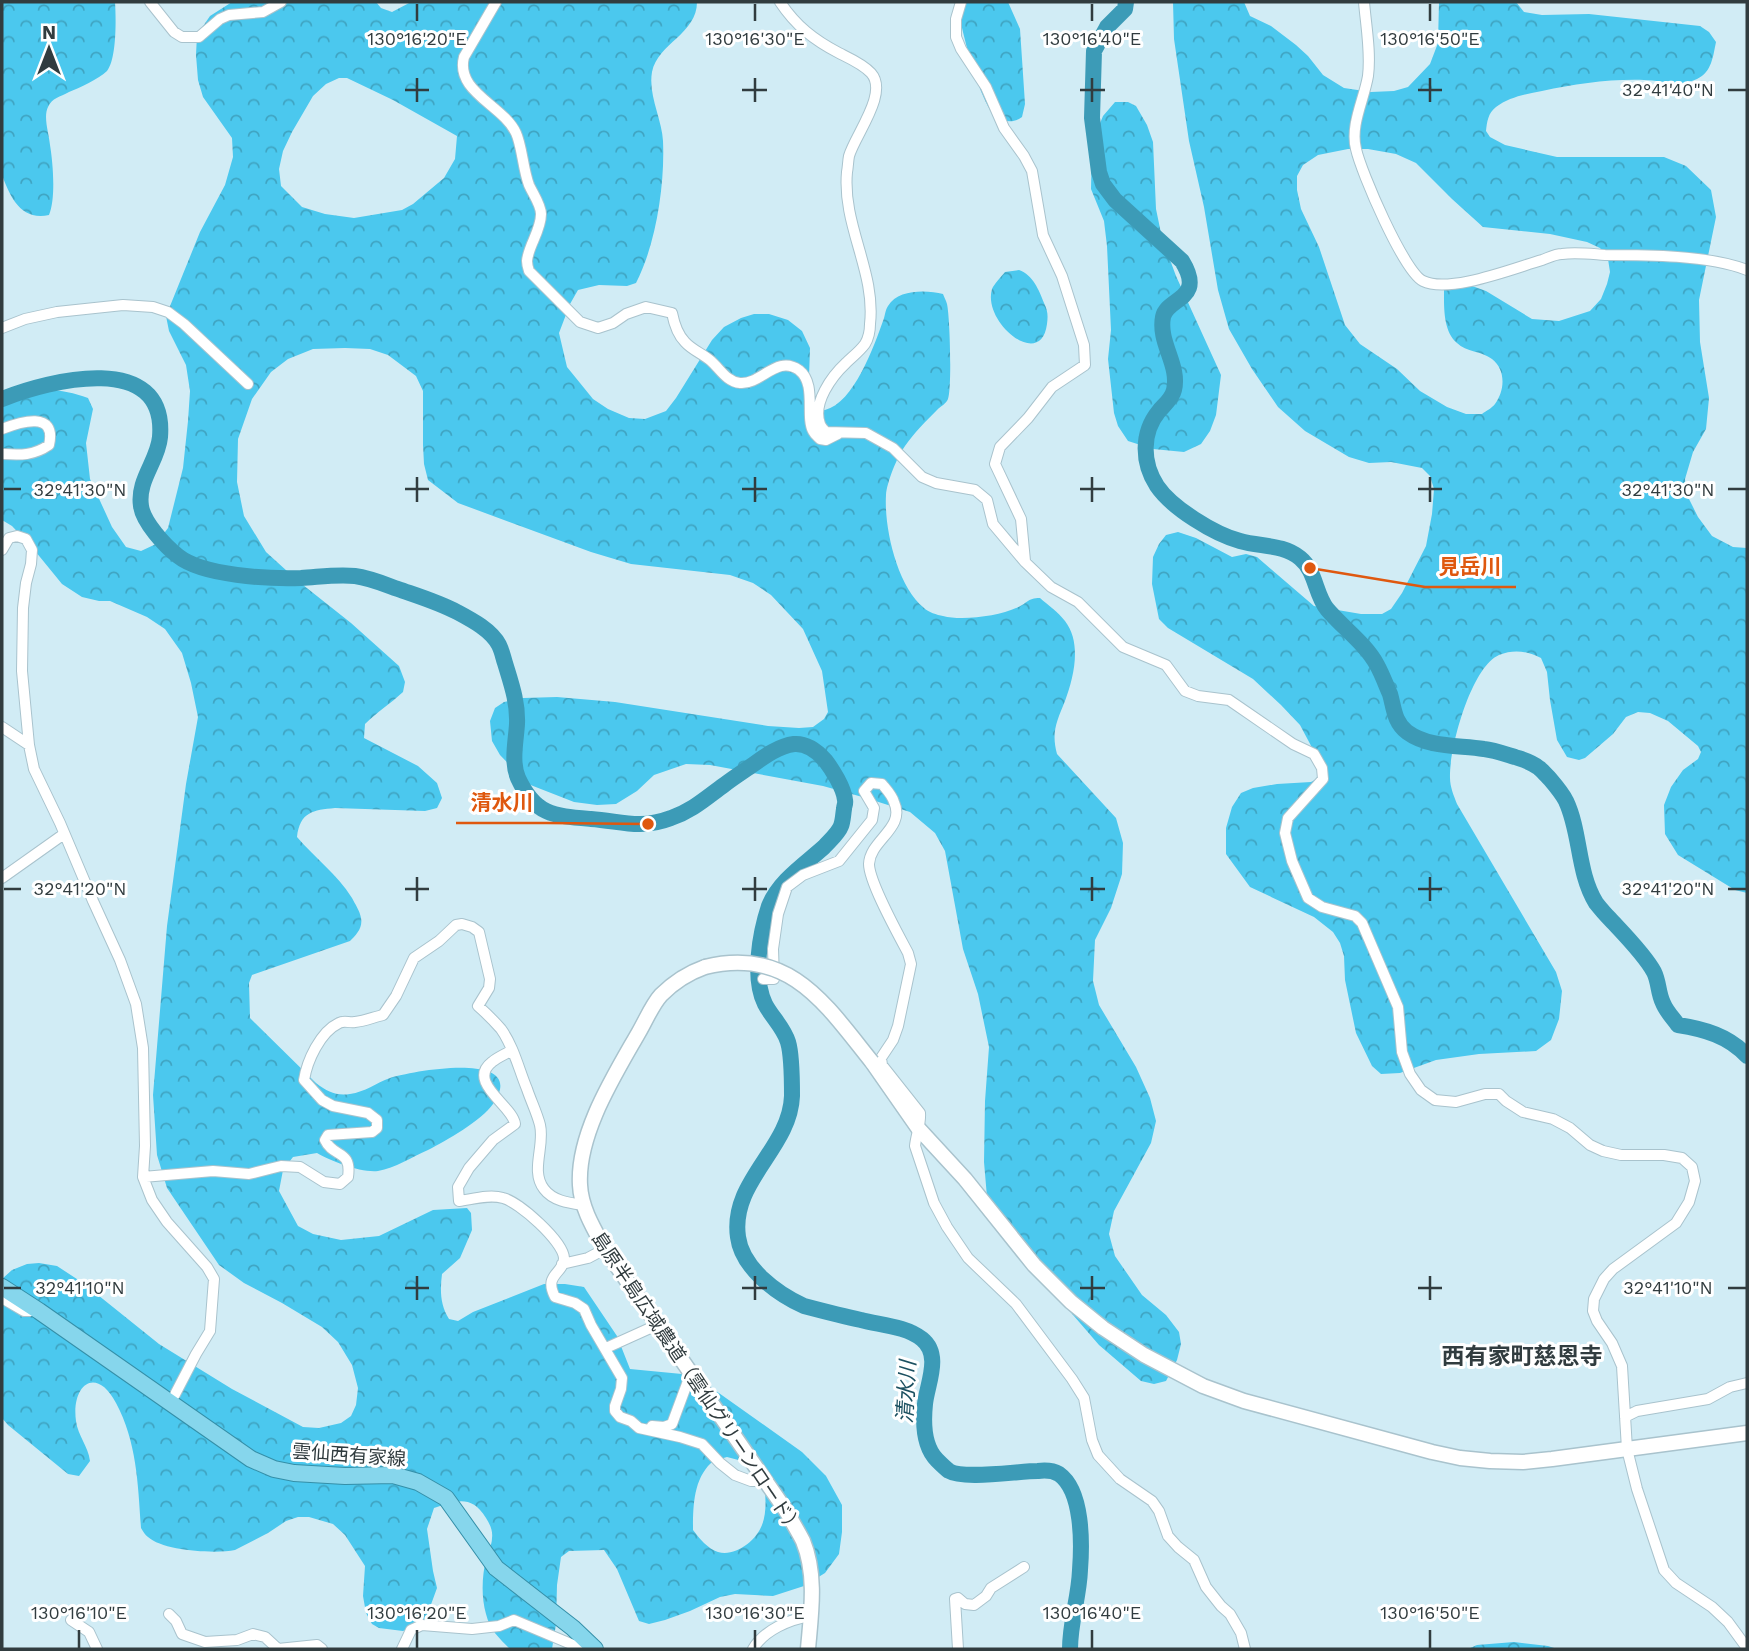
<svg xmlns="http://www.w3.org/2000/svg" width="1749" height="1651" viewBox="0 0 1749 1651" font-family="'Work Sans','Noto Sans JP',sans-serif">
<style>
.forest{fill:url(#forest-crowns);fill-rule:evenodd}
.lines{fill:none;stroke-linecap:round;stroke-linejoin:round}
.river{stroke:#3c9bb7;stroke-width:16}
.street-casing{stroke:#a9c3cd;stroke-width:12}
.secondary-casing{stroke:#a9c3cd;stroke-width:17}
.primary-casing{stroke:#348fa8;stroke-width:18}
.street{stroke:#fff;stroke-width:10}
.secondary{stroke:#fff;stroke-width:14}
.primary{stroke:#86d6ec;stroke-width:16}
.secondary-bridge-casing{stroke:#a9c3cd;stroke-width:17;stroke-linecap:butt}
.secondary-bridge{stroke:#fff;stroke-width:14}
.ticks{fill:none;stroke:#313c3f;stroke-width:2.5}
.labels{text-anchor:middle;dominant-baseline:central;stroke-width:6;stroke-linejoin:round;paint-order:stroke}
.street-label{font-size:19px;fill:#313c3f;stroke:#fff}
.water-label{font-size:21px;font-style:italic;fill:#1c5161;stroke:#fff}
.quarter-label{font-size:23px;font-weight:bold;fill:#313c3f;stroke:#fff}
.ticks-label{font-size:18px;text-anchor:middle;fill:#313c3f;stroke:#fff;stroke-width:6;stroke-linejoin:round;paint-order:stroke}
.leader{fill:none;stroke:#df580f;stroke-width:2.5}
.callout-dot{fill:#df580f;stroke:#fff;stroke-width:2.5}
.callout-label{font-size:21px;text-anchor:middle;font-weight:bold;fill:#df580f;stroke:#fff;stroke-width:6;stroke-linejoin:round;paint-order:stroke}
</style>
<defs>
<pattern id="forest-crowns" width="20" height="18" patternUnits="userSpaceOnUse" patternTransform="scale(1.75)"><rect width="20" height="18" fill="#4bc8ee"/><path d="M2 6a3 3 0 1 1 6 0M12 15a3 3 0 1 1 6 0" fill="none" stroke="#3fa4c2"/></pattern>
</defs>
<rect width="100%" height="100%" fill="#d1ecf5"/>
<path class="forest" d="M2,2H115C116,17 117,59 107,71C99,79 79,88 69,92C60,97 52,98 48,107C43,117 49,134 50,145C53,163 56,198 49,215C20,221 10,196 2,175Z
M232,2H376L381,8L392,12L411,2H697C697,34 658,43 652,72C648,95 662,119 663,141C665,185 656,244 636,283L627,286L599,285L578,290L570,304L559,333L567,367L593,399L608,409L629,418L645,419L666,411L676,398L712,340L724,327L741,318L754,314H769L788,320L802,331L810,348L809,378L815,410C816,410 824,410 825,410C854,403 874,346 883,321C885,317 885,310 888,306C898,289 927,290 943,294C944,297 946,300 947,304C950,317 952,388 948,399C946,404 941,406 937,410C926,421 914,433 905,446C897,457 887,482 886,495C884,528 897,586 924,608C928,612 937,615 943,616C962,621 999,616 1016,608C1027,604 1027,598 1040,598C1048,605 1058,612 1065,621C1082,643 1074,677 1065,701C1057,721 1051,732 1057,754L1116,818L1123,843L1122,874L1111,908L1095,940L1093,981L1099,1005L1136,1067L1150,1098L1156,1121L1151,1143L1114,1211L1109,1234L1115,1256L1142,1295L1166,1315L1179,1332L1181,1344L1177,1360L1166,1381L1154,1384L1141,1381L1099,1345L1016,1249L987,1197L984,1162L985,1101L989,1047L978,994L963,949L945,851L935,833L910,812L866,798L823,786L710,765L686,764L654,775L637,791L616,804L597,805L574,802L528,784L500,755L492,741L490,721L495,708L504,702L523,698L557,697L615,702L768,726L799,728L813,727L824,719L828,712L822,671L803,629L771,595L753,583L730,575L631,564L591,552L458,503L428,480L424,464L423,445V391L416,376L388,355L370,349L345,348L313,349L288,359L271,372L252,399L238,439L237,482L244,516L266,552L298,581L351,623L399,666L405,682L403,692C390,704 377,712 365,724L364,738L418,766L437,783L442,798L437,808L425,811L335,808C313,810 300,812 297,837C315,858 337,874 352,898C355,904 360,911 361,918C363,928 356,935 350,941L252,975L249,983L250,1018L316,1083C328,1092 336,1096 350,1094C365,1092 376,1083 390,1078C411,1071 531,1049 493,1104C482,1120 446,1141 428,1150C412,1157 395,1168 378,1171C361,1173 331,1161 317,1153L293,1157L283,1170L279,1191L298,1226L313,1234L341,1240L379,1236L433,1210L467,1208L471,1213L472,1230L460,1258L442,1274C440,1290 440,1305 449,1319L458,1321L473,1312L544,1284H565L584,1287L617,1336L630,1369L682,1374L709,1386L802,1452L826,1476L842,1505V1532L839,1554L825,1573L804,1586L773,1596L735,1594L720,1597L690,1611L665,1620L649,1624L639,1621L617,1569L604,1550L569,1551L561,1557L557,1585L556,1624L552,1649H510C499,1638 490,1630 486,1614C481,1597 482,1576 486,1559C487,1552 492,1546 492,1538C493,1531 490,1524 486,1518C471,1494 456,1501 434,1508L427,1529L433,1571L437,1588L425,1621L403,1631L379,1628L372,1624L366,1613L363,1596L365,1566L345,1535L333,1524L309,1517H298L286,1521L268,1533L235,1550C216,1554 163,1551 148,1537C145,1535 143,1531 141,1528C138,1485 137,1442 116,1403C96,1365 71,1385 76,1421C78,1436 88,1446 90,1461L79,1476L68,1474L8,1425L2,1418V1279L12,1270L27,1264L39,1263L57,1266L83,1283L159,1344L232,1389L303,1427L319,1428L341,1423L351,1416L356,1405L358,1388L352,1365L338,1342L322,1327L282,1303L244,1283L219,1265L167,1188L157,1155L153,1095L167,926L186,784L198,717L191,683L182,653L165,629L147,617L110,601H99L82,597L62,584L31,546L12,526L2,520V397C16,397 29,390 42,390C58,389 73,393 88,398L93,409L86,443L90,479L112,527L126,547L141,551L156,544L168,528L183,468L188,421L190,391L186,365L169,331L166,316L200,232L225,185L233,157L232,138L203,97L198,80L196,55L197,35L210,16ZM339,78H347L393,100L457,136L455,159L444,178L413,204L402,210L354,218L325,214L302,207L281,186L279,169L283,151L292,132L313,96L326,84ZM727,1457L746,1462L763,1475C765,1491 768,1509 762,1525C756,1541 735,1557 718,1552C708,1549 699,1538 693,1530C693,1508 693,1480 711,1463C715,1460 721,1459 727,1457Z
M956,2H1008L1020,29L1025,104L1022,117C1013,124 1005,121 995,118C974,86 965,40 956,2Z
M1173,2H1244L1250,16L1271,26L1296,45L1308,56L1323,75L1344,88L1371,92L1394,91L1408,87L1430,64L1438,43L1439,2H1516L1524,12L1542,15L1589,14L1700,26L1709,32L1716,42C1713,56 1712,72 1697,79C1681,87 1661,80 1644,80C1608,79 1576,84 1542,91C1526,94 1509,97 1496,107C1488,113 1487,122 1486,131L1490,137L1505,145L1557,157H1664L1686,166L1711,190L1716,217L1699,300L1700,342L1709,398L1706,429L1693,452L1685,479L1686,493L1698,517L1712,536L1733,547L1747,548V893L1735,890L1678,855L1665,834L1664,805L1671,787L1683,770L1698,759L1701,752L1698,746L1668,721L1650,713L1638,712L1626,717L1613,734L1585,758L1579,760L1567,757L1557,740L1550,700L1547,672L1541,658C1527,651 1514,649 1499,655C1471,667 1449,749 1450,778C1450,787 1454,796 1457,804L1556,972L1562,991L1559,1019L1551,1040L1536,1051L1479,1054L1436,1060L1400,1073L1381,1074L1372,1066L1356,1033L1345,980L1344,956L1340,943L1333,932L1314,917L1250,887L1226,854V828L1232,807L1241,793L1253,788L1277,784L1311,782L1320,777L1317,757L1300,725L1281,705L1253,679L1168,628L1159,619L1152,584L1153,557L1159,544L1166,535L1178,532L1196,538L1232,557L1246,554L1257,557L1314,606L1361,614H1382L1391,609L1402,593L1426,546L1432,514L1434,489L1430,476L1422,468L1391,462L1369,463L1349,457L1305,431L1278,407L1252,369L1229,329L1218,290L1204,207L1189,141L1174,39ZM1348,149H1368L1396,154L1416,163L1452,199L1483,227L1550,234L1587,242L1600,248L1608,259L1610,272L1607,284L1601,299L1590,311L1559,321L1532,319L1486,291L1461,282L1444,290C1444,307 1443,331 1457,343C1466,352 1482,351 1492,359C1506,370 1505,390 1495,404C1492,408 1486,411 1482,414H1466L1447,407L1420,391L1397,369L1360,344L1345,325L1319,247L1301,209L1297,190V176L1303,165L1318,155Z
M1115,102H1128L1136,106L1147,125L1153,142L1156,209L1162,238L1176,276L1221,375L1216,415L1210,431L1201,444L1184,452L1153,449L1128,441L1118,426L1114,413L1108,359L1111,330L1107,246L1104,221L1091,189L1092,143L1103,116Z
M1019,270C1033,275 1039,290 1044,303C1048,311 1048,316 1047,324C1041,371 982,322 992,289C994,284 1001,277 1005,272Z
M1514,1642L1548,1646L1557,1649H1468L1477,1645Z"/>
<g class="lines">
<path class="river" d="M1126,2L1125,9L1107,27L1094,51L1092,118L1099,172L1103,184L1115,200L1182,261C1206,300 1167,297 1163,317C1158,343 1180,365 1174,390C1172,399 1164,405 1159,411C1141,433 1142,463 1157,486C1172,508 1214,534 1240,541C1261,547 1283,544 1300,558C1316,571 1315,594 1327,609C1343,628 1365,643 1377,665C1382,674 1386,685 1390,694C1394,708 1394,722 1407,732C1429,748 1458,745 1484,749C1494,750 1505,754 1515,757C1524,760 1532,762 1539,768C1543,771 1547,776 1550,779C1556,786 1562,793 1566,801C1581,833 1577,872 1596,903C1600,908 1605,914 1610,919C1623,933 1645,955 1654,972C1659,982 1658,993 1663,1003C1666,1011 1673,1018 1678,1025C1704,1029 1729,1036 1747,1056
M2,399C49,380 167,350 160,437C158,461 137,480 141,506C143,522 165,546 178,556C203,576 269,579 301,578C319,577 337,574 355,576C370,578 384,584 398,589C418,596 438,602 457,612C472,620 491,630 499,645C502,651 503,657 505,663C511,683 518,702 517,724C516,741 511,762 518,778C535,815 553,816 591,819C621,821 639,830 671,818C692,811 706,798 724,785C733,778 744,771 754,764C765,756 779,746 794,744C807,743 817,751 825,760C832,769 844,788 845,800C846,803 844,806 844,809C843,815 843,821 841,826C838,834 829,841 824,847C804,865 779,881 769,906C760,933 752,978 765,1004C771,1016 784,1028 788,1042C792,1055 792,1082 792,1096C790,1149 730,1181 738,1237C742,1268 777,1294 804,1306C823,1311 842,1316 861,1320C880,1325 906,1326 922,1339C942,1355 927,1384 925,1404C923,1423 923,1446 937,1460C940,1463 945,1468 949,1471C964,1480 1018,1471 1038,1471C1046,1470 1052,1470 1059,1474C1083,1491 1082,1544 1080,1570C1079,1597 1070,1622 1070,1649"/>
<g class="street-casing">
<path id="street" d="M150,2L174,32L182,37H199L220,19L229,15L263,12L281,2
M496,2L464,57C455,92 503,105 516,133C522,146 523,169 529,185C533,194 541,205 541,214C541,231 528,246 527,261C527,264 528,268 529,271L580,322L598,328L613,323L626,314L646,307L672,313C674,323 677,334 685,342C692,350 703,354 711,361C720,369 727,382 740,383C761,385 777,354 799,370C817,384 805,416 813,431C815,435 818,437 820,439L826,440L838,434
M780,2C796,26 814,40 839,53C849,58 863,64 871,73C889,93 855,135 849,156C848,161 848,167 847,172C842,225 876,272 870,324C870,331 868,339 865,344C859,352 852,357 846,363C832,376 812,403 820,424C821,427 824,430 826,432L866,433L893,448L922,477L936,483L975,490L987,500L993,524L1025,562L1051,587L1078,602L1123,647L1166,665L1185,691L1198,696L1229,700L1293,744L1314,754L1322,768L1323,779L1288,818L1285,833L1292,861L1308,898L1322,907L1355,916L1362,923L1398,1007L1402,1052L1410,1074L1421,1090L1435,1100L1456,1102L1485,1094H1499L1506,1101L1523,1112L1553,1119L1570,1128L1590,1145L1603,1151L1621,1155H1664L1682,1158L1692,1167L1695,1181L1689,1202L1676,1223L1613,1269L1604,1279L1594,1299L1593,1311L1597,1321L1612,1343L1622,1366L1627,1449L1637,1489L1664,1570L1676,1583L1712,1607L1728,1622L1747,1648
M961,2L956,19V37L961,49L986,87L1004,128L1024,156L1032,171L1043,235L1062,276L1069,298L1084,345L1085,365L1052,387L1028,418L1000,447L995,464L1021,519L1025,561
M1364,2C1366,26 1371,52 1368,76C1364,100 1350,125 1356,149C1361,172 1404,272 1423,281C1449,294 1514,268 1542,260C1548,258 1555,254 1562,254C1576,252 1591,254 1605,255C1647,255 1708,255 1747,270
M2,328L25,319L57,312L123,305L153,307L168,312L184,324L248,384
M2,429C20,422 57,410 49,445C33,456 20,455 2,454
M2,550L9,538L17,536L26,539L32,550L31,564L26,583L23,608L22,671L29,745L34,769L60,823L93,901L120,960L136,1004L143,1048L145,1146L143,1177L152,1200L167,1222L207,1267L214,1279L210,1331L196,1354L170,1404
M2,727L29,745
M2,878L64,834
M763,979H774L773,949L778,914L787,887L803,875L839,861L872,820L874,808L864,791L871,783L882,784C886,789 892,795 894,802C906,828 870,840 869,864C869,882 898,934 908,953L911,964L898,1026L893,1040L881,1058L882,1065L920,1113C921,1124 916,1135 915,1146L934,1203L947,1227L968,1258L1016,1304L1072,1379L1084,1398L1092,1440L1098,1455L1120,1479L1152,1501L1159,1511L1168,1536L1178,1547L1194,1560L1206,1587L1221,1606L1230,1614L1241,1633L1245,1649
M512,1050C506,1054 498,1057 492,1062C466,1082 513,1106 515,1124L493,1140L469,1168L458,1187L459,1201C473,1199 490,1194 503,1198C519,1202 563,1241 564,1258C564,1274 543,1274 555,1297L575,1303L584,1309L591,1325L622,1378L621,1389L615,1406V1411L620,1417L631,1421L639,1428L680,1437L702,1444L720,1463L735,1475L751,1481H766
M143,1177L213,1171L249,1174L281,1166L300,1167L324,1182L340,1184L348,1177C352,1149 333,1158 325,1140L328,1135L372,1132L377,1128V1120L368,1113L333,1106L322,1100L304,1080C307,1061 320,1032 339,1023C344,1020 349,1023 355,1022C365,1021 374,1017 383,1015L396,996L414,958L439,941L456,925L462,924L472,927L479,932L490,979L489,988L478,1006C486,1013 494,1021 501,1029C514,1047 519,1070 527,1089C531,1101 537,1113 540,1125C545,1146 530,1171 544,1189C553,1201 569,1203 583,1205
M562,1264L588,1258L605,1249
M2,1298L24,1311H37
M606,1348L657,1325
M1625,1417L1637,1411L1708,1399L1730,1387L1747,1383
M652,1426L664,1427L672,1424L691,1373
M169,1614L176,1621L182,1634L205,1642L237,1640L253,1634L265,1637L278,1649L317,1645L322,1649
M71,1620L89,1632L97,1649
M402,1649L411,1630L422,1625L472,1629L499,1626L514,1620L583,1649
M753,1649C764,1630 790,1619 811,1616
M958,1649L955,1599L958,1598L965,1604L974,1605L986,1596L991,1588L1024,1567"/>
</g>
<g class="secondary-casing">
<path id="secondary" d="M705,967C688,973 674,982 661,995C652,1005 646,1020 639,1032C614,1076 577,1134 580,1185C581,1208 594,1229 605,1249L787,1512C792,1522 798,1531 803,1541C817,1575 811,1614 808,1649
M872,1062L918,1128L965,1179L1034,1265L1071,1302L1103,1328L1144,1355L1203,1386L1244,1401L1432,1452L1460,1458L1490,1461L1523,1462L1552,1459L1747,1433"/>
</g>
<g class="primary-casing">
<path id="primary" d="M2,1287L39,1311L251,1459L274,1469L294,1473L345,1476L393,1475L418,1482L446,1498L496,1568L573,1628L595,1649"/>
</g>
<use href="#street" class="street"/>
<use href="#secondary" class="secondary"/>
<use href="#primary" class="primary"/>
<g class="secondary-bridge-casing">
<path id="secondary-bridge" d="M705,967C790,946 826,1005 872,1062"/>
</g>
<use href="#secondary-bridge" class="secondary-bridge"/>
</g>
<path class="ticks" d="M417,4V21M755,4V21M1092,4V21M1430,4V21M417,78V102M755,78V102M1092,78V102M1430,78V102M405,90H429M742,90H767M1080,90H1105M1418,90H1442M1728,90H1746M417,477V502M755,477V502M1092,477V502M1430,477V502M4,489H21M405,489H429M742,489H767M1080,489H1105M1418,489H1442M1728,489H1746M417,877V901M755,877V901M1092,877V901M1430,877V901M4,889H21M405,889H429M742,889H767M1080,889H1105M1418,889H1442M1728,889H1746M417,1276V1300M755,1276V1300M1092,1276V1300M1430,1276V1300M4,1288H21M405,1288H429M742,1288H767M1080,1288H1105M1418,1288H1442M1728,1288H1746M79,1630V1648M417,1630V1648M755,1630V1648M1092,1630V1648M1430,1630V1648"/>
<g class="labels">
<g class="street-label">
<text transform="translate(697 1383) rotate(56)">島原半島広域農道（雲仙グリーンロード）</text>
<text transform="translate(349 1455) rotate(4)">雲仙西有家線</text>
</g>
<g class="water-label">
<text transform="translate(906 1392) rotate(-87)">清水川</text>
</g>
<g class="quarter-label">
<text x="1522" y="1356">西有家町慈恩寺</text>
</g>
</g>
<g class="ticks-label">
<text x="417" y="45">130°16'20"E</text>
<text x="755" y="45">130°16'30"E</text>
<text x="1092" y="45">130°16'40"E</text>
<text x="1430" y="45">130°16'50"E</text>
<text x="1668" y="96">32°41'40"N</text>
<text x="80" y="496">32°41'30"N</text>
<text x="1668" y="496">32°41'30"N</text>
<text x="80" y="895">32°41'20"N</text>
<text x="1668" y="895">32°41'20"N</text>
<text x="80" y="1294">32°41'10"N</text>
<text x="1668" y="1294">32°41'10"N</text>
<text x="79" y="1619">130°16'10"E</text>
<text x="417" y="1619">130°16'20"E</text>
<text x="755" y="1619">130°16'30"E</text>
<text x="1092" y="1619">130°16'40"E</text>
<text x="1430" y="1619">130°16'50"E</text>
</g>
<path class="leader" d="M1310 568L1425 587H1516M648 824L547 823H456"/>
<g class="callout-dot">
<circle cx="1310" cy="568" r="7"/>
<circle cx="648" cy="824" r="7"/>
</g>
<g class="callout-label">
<text x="1470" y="574">見岳川</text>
<text x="502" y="810">清水川</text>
</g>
<rect width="1749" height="1651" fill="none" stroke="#313c3f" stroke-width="7"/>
<g transform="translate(49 49)" stroke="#ffffff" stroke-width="5" paint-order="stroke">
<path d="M0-5L12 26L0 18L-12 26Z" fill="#313c3f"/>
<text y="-10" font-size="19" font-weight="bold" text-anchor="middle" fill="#313c3f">N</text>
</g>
</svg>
